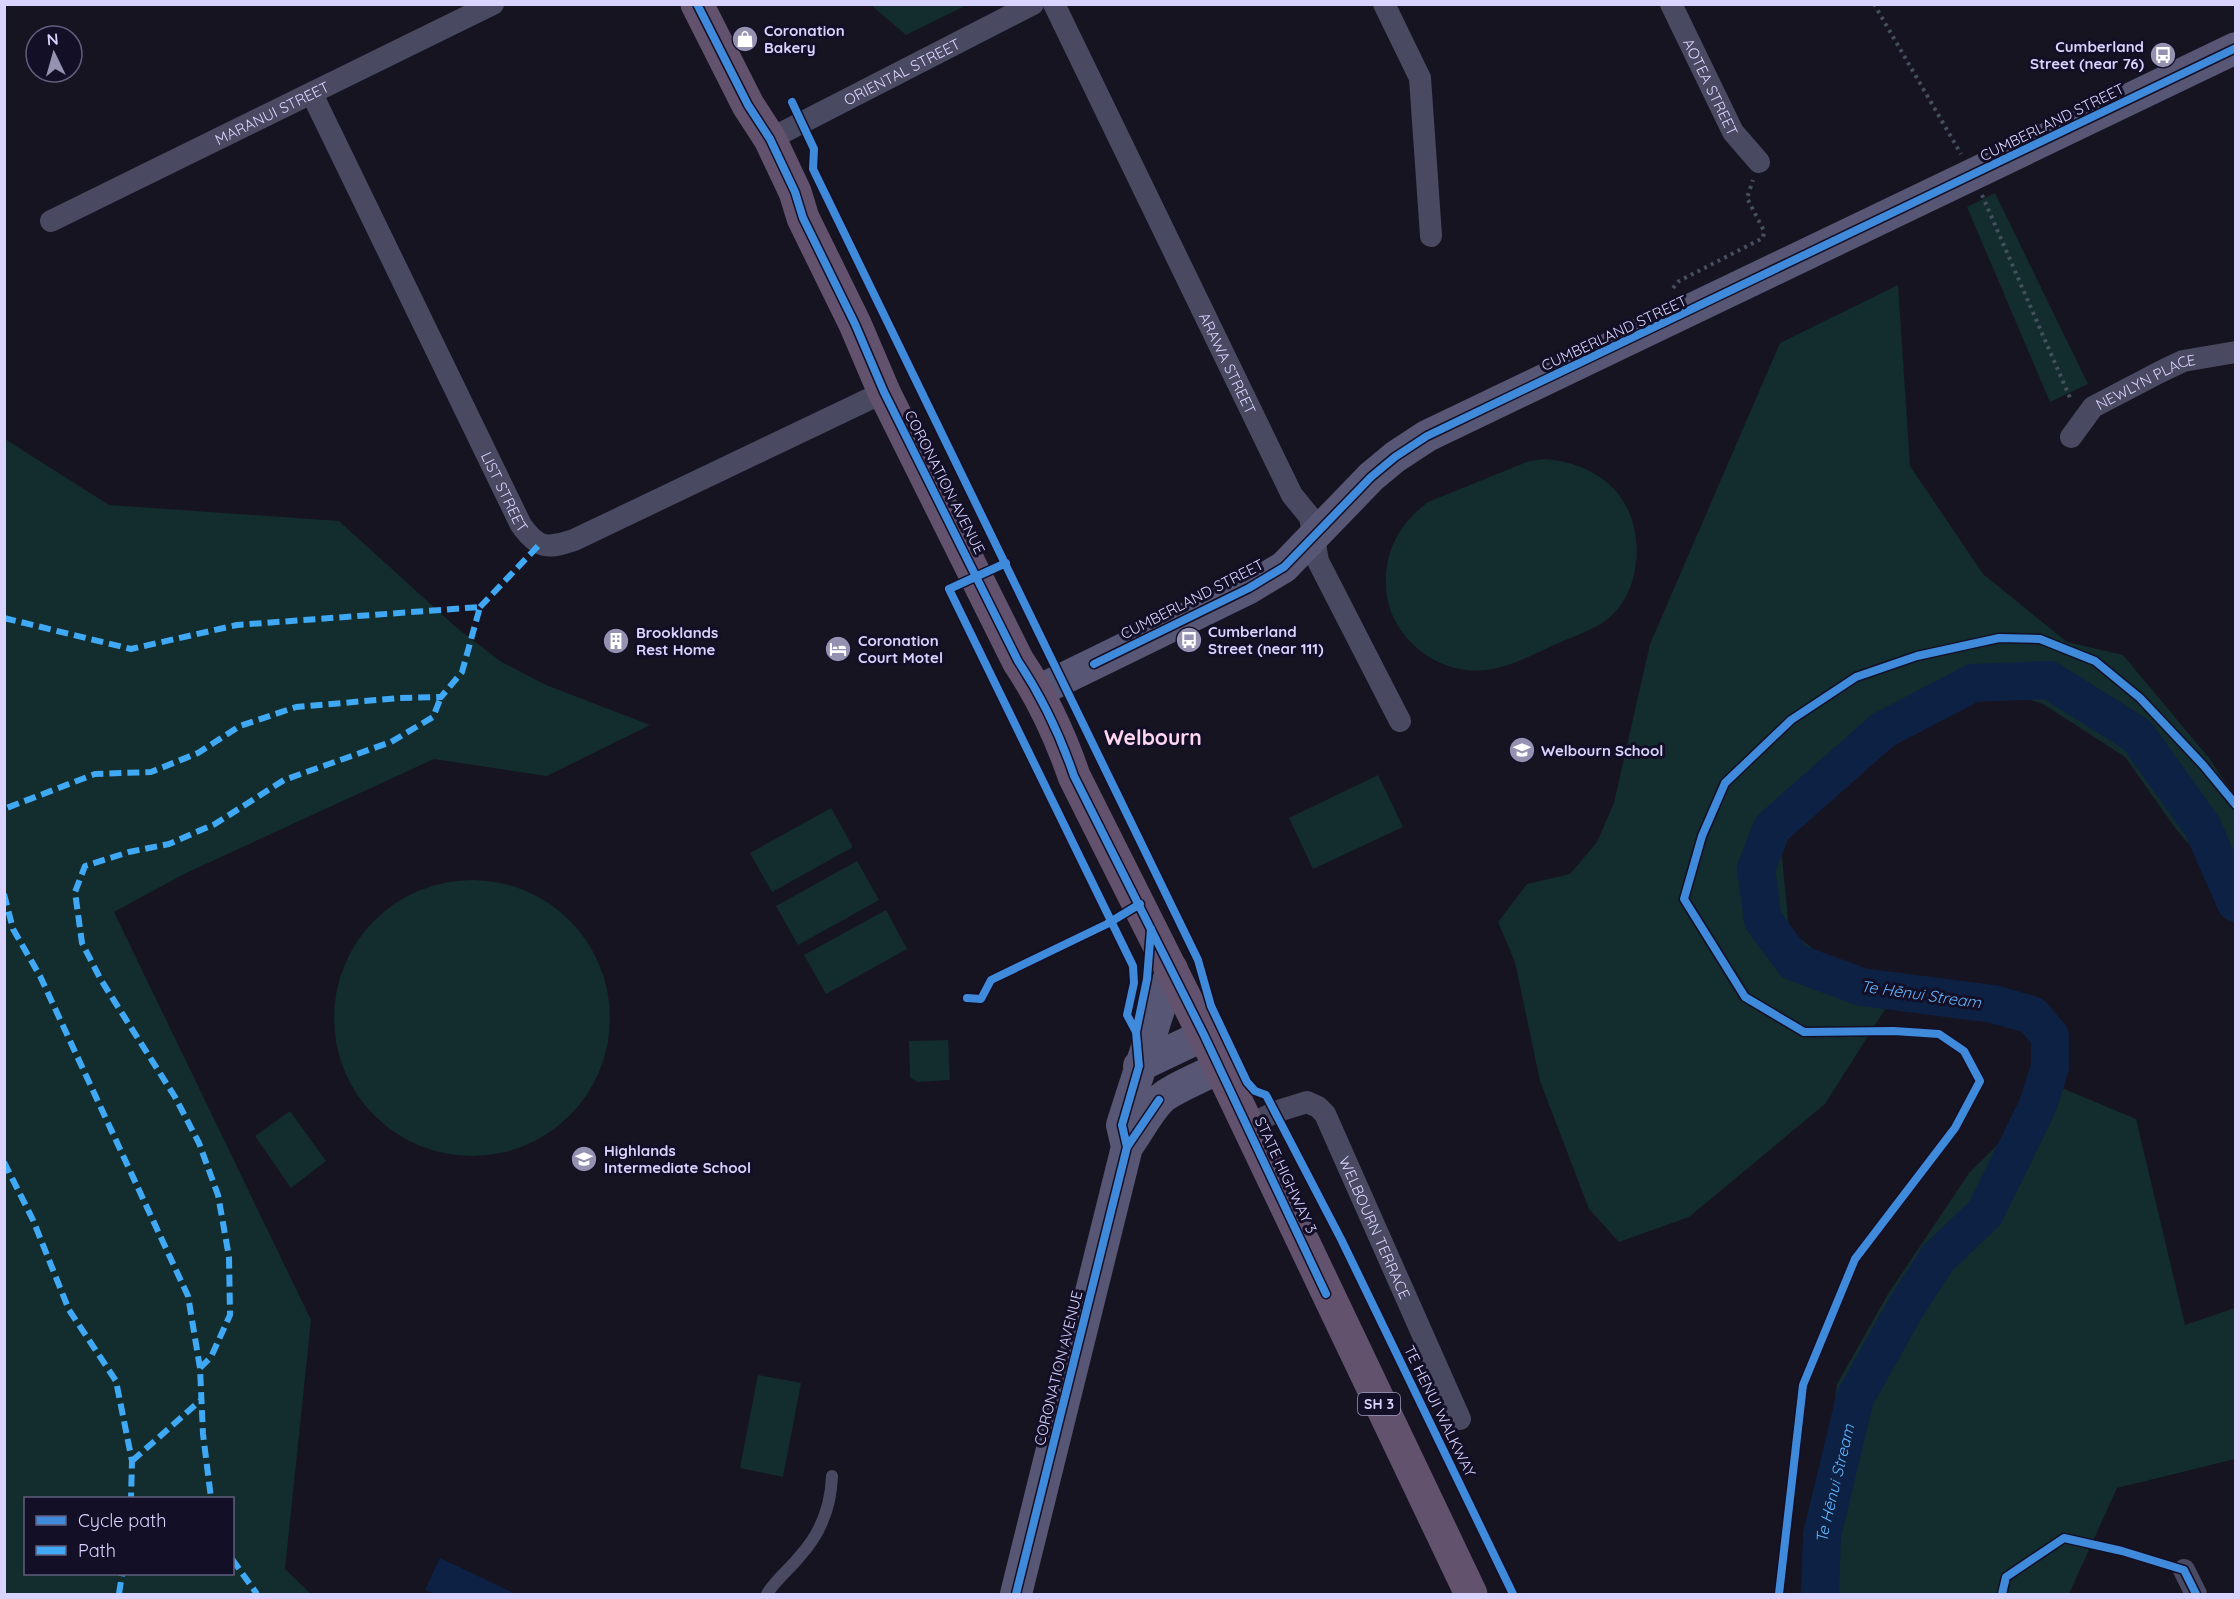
<svg xmlns="http://www.w3.org/2000/svg" width="2240" height="1599" viewBox="0 0 2240 1599" font-family="Quicksand,sans-serif">
<style>
.green{fill:#132c2d;fill-rule:evenodd}
.water{fill:#0d2144}
.lines{fill:none;stroke-linecap:round;stroke-linejoin:round}
.river{stroke:#0d2144;stroke-width:38}
.path{stroke:#44505f;stroke-width:4;stroke-dasharray:3 4.5;stroke-linecap:butt}
.service{stroke:#4a4962;stroke-width:12}
.minor{stroke:#4a4962;stroke-width:22}
.secondary{stroke:#575674;stroke-width:32}
.trunk{stroke:#62526e;stroke-width:33}
.quiet{stroke:#3fa9f5;stroke-width:6;stroke-dasharray:12 6;stroke-linecap:butt}
.cycleway-casing{stroke:#130f26;stroke-width:11}
.cycleway{stroke:#408adc;stroke-width:8}
.labels{text-anchor:middle;dominant-baseline:central;stroke-width:6;stroke-linejoin:round;paint-order:stroke}
.shield{fill:#130f26;stroke:#9e99be;stroke-width:1.5}
.shield-label{font-size:14px;font-weight:bold;fill:#d9d4ff}
.poi-label{font-size:15px;font-weight:bold;fill:#d9d4ff;stroke:#130f26;text-anchor:start}
.street-label{font-size:15px;fill:#d9d4ff;stroke:#130f26}
.water-label{font-size:16px;font-style:italic;fill:#62b6ff;stroke:#130f26}
.district-label{font-size:21px;font-weight:bold;fill:#ffd6f0;stroke:#130f26}
</style>
<rect width="100%" height="100%" fill="#161421"/>
<path class="green" d="M871,5H967L906,35Z
M1995,193L2088,384L2050,402L1967,207Z
M1898,285L1910,466L1983,574L2067,642L2123,655L2209,758L2235,797V899L2176,829L2125,757L2043,704L1990,687L1940,702L1872,746L1809,804L1781,847L1789,930L1887,1006L1825,1104L1689,1217L1619,1242L1589,1209L1540,1081L1515,962L1498,922L1527,884L1570,874L1597,842L1614,803L1650,644L1780,343Z
M5,439L109,505L339,521L457,628L500,661L546,685L650,725L547,776L434,759L184,874L114,912L311,1320L285,1569L311,1594H5ZM26,1498H232V1574H26Z
M1545,459C1583,462 1620,481 1632,520C1643,556 1635,604 1599,625C1585,633 1569,638 1554,645C1532,655 1510,667 1486,670C1437,676 1388,636 1386,587C1384,551 1400,523 1428,502L1529,461Z
M1378,775L1403,827L1313,869L1289,818Z
M831,808L853,847L772,892L750,853Z
M857,861L879,900L798,945L776,906Z
M334 1018a138 138 0 1 1 276 0a138 138 0 1 1-276 0Z
M886,910L907,949L826,994L804,955Z
M948,1040L950,1080L917,1082L910,1077L909,1041Z
M2057,1086L2136,1119L2185,1325L2235,1308V1459L2117,1488L2069,1594H1807L1837,1384L1888,1294L1969,1173Z
M290,1111L326,1161L291,1188L255,1136Z
M758,1375L801,1383L783,1477L740,1468Z"/>
<path class="water" d="M440,1558L516,1594H435L425,1590Z"/>
<g class="lines">
<path class="river" id="s1" d="M1820,1594L1822,1535L1855,1398L1905,1309L1937,1259L1985,1213L2038,1105L2050,1067V1036L2032,1015L1993,1004L1862,987L1794,962L1763,920L1756,869L1772,828L1883,730L1973,683L2049,680L2137,735L2202,826L2236,903"/>
<path class="path" d="M1874,4L1961,154
M1982,195L2071,400
M1673,288L1679,281L1763,238L1764,231L1747,198L1753,180"/>
<path class="service" d="M767,1594C776,1579 789,1570 800,1556C821,1533 831,1507 832,1476"/>
<g class="minor">
<path id="s2" d="M1054,4L1292,495L1310,517L1318,561L1400,721"/>
<path d="M1384,4L1420,78L1431,236"/>
<path id="s3" d="M1671,4L1733,132L1759,162"/>
<path id="s4" d="M312,94L521,525C538,549 547,549 574,540L884,392"/>
<path id="s5" d="M770,139L1033,4"/>
<path id="s6" d="M51,221L493,4"/>
<path id="s7" d="M2071,437L2093,407L2160,372L2183,361L2236,352"/>
<path id="s8" d="M1248,1126L1275,1112L1307,1102L1318,1107L1325,1114L1460,1419"/>
<path d="M2184,1570L2196,1594"/>
</g>
<path class="secondary" d="M1038,691L1249,588L1284,567L1371,477L1395,457L1427,436L2236,48
M1139,1066L1204,1035
M1127,1147L1122,1125L1172,969
M1016,1594L1127,1147C1138,1132 1147,1114 1159,1101C1168,1090 1205,1076 1220,1067"/>
<path class="trunk" d="M697,4L748,105L770,139L795,192L803,218L855,324L884,392L1018,661C1042,697 1060,735 1074,776L1220,1067L1471,1594"/>
<path class="quiet" d="M480,607L539,545
M4,618L131,649L237,625L480,607L462,672L441,697L400,698L296,707L240,726L198,753L151,772L95,774L4,809
M4,894L13,929L40,976L188,1296L200,1368L203,1434L211,1498
M4,1162L33,1220L69,1310L116,1381L132,1461L131,1498
M200,1368L211,1357L230,1315L229,1257L218,1195L199,1143L175,1097L101,980L82,943L75,892L85,866L129,852L169,844L215,824L284,780L391,742L433,717L441,697
M132,1461L201,1400
M232,1559L257,1594
M119,1594L122,1574"/>
<g class="cycleway-casing">
<path id="cycleway" d="M697,4L748,105L770,139L795,192L803,218L855,324L884,392L1018,661C1042,697 1060,735 1074,776L1204,1035L1326,1294
M792,102L814,149L813,169L1198,960L1211,1006L1247,1082L1255,1091L1266,1095L1341,1239L1513,1594
M1006,563L949,589L1133,966L1134,983L1127,1015L1136,1032
M1094,664L1249,588L1284,567L1371,477L1395,457L1427,436L2236,48
M967,998L981,999L991,980L1107,924L1140,904
M1127,1147L1122,1125L1139,1066L1136,1032L1147,979L1151,929
M1016,1594L1127,1147L1159,1100
M1779,1594L1803,1385L1855,1259L1955,1128L1980,1081L1964,1051L1939,1034L1894,1031L1804,1032L1745,997L1684,899L1702,836L1725,783L1791,720L1856,677L1917,656L1999,638L2040,639L2095,661L2140,698L2203,765L2236,805
M2002,1594L2006,1577L2064,1538L2122,1551L2184,1570L2196,1594"/>
</g>
<use href="#cycleway" class="cycleway"/>
</g>
<defs>
<g id="shop-disc" transform="scale(1.35)"><circle r="9.5" fill="#9591b1" stroke="#130f26"/><path d="M-5-2.5h2.3a2.7 3.5 0 0 1 5.4 0H5L5.5 6h-11ZM-1.5-2.5h3a1.5 2.3 0 0 0-3 0Z" fill="#fff"/></g>
<g id="bus-disc" transform="scale(1.35)"><circle r="9.5" fill="#9591b1" stroke="#130f26"/><path d="M-5-6H5V4H4V6H2V4H-2V6H-4V4H-5ZM-3.5-4V0h7V-4ZM-3.5 1.2v1.5H-2V1.2ZM2 1.2v1.5H3.5V1.2Z" fill="#fff"/></g>
<g id="building-disc" transform="scale(1.35)"><circle r="9.5" fill="#9591b1" stroke="#130f26"/><path d="M-4-6H4V6H1V3H-1V6H-4ZM-2.5-4.3h1.7v1.8h-1.7ZM.8-4.3h1.7v1.8H.8ZM-2.5-1h1.7V.8h-1.7ZM.8-1h1.7V.8H.8Z" fill="#fff"/></g>
<g id="hotel-disc" transform="scale(1.35)"><circle r="9.5" fill="#9591b1" stroke="#130f26"/><path d="M-6-4.5h1.5V1H6V5H4.5V3h-9V5H-6ZM-4 0a1.8 1.8 0 1 1 3.6 0ZM.5 0V-2.5h3Q6-2.5 6 0Z" fill="#fff"/></g>
<g id="school-disc" transform="scale(1.35)"><circle r="9.5" fill="#9591b1" stroke="#130f26"/><path d="M0-5L7-2L0 1L-7-2ZM-4 1L0 2.5L4 1V4Q0 6-4 4Z" fill="#fff"/></g>
</defs>
<g fill-rule="evenodd">
<use href="#shop-disc" x="745" y="39"/>
<use href="#bus-disc" x="2163" y="55"/>
<use href="#bus-disc" x="1189" y="640"/>
<use href="#building-disc" x="616" y="641"/>
<use href="#hotel-disc" x="838" y="649"/>
<use href="#school-disc" x="1522" y="750"/>
<use href="#school-disc" x="584" y="1159"/>
</g>
<g class="labels">
<rect class="shield" x="1358" y="1393" width="42" height="22" rx="4.5"/>
<g class="shield-label">
<text x="1379" y="1404">SH 3</text>
</g>
<g class="poi-label">
<text x="764" y="30">Coronation<tspan x="764" dy="17">Bakery</tspan></text>
<text x="2144" y="46" text-anchor="end">Cumberland<tspan x="2144" dy="17">Street (near 76)</tspan></text>
<text x="1208" y="631">Cumberland<tspan x="1208" dy="17">Street (near 111)</tspan></text>
<text x="636" y="632">Brooklands<tspan x="636" dy="17">Rest Home</tspan></text>
<text x="858" y="640">Coronation<tspan x="858" dy="17">Court Motel</tspan></text>
<text x="1541" y="750">Welbourn School</text>
<text x="604" y="1150">Highlands<tspan x="604" dy="17">Intermediate School</tspan></text>
</g>
<g class="street-label">
<text stroke="none"><textPath href="#s5" startOffset="148">ORIENTAL STREET</textPath></text>
<text stroke="none"><textPath href="#s3" startOffset="92">AOTEA STREET</textPath></text>
<text stroke="none"><textPath href="#s6" startOffset="246">MARANUI STREET</textPath></text>
<text transform="translate(2052 122) rotate(-26)">CUMBERLAND STREET</text>
<text transform="translate(1614 333) rotate(-25)">CUMBERLAND STREET</text>
<text stroke="none"><textPath href="#s2" startOffset="399">ARAWA STREET</textPath></text>
<text stroke="none"><textPath href="#s7" startOffset="96">NEWLYN PLACE</textPath></text>
<text transform="translate(945 482) rotate(63)">CORONATION AVENUE</text>
<text stroke="none"><textPath href="#s4" startOffset="442">LIST STREET</textPath></text>
<text transform="translate(1192 599) rotate(-27)">CUMBERLAND STREET</text>
<text transform="translate(1286 1175) rotate(65)">STATE HIGHWAY 3</text>
<text stroke="none"><textPath href="#s8" startOffset="210">WELBOURN TERRACE</textPath></text>
<text transform="translate(1058 1368) rotate(-76)">CORONATION AVENUE</text>
<text transform="translate(1440 1411) rotate(64)">TE HENUI WALKWAY</text>
</g>
<g class="water-label">
<text transform="translate(1921 994) rotate(8)">Te Hēnui Stream</text>
<text stroke="none"><textPath href="#s1" startOffset="112">Te Hēnui Stream</textPath></text>
</g>
<g class="district-label">
<text x="1153" y="737">Welbourn</text>
</g>
</g>
<rect width="2240" height="1599" fill="none" stroke="#d9d4ff" stroke-width="12"/>
<rect x="24" y="1497" width="210" height="78" fill="#130f26" stroke="#625e7d" stroke-width="1.5"/>
<rect x="36" y="1516" width="30" height="9" fill="#408adc" stroke="#625e7d" stroke-width="1.5"/>
<text x="78" y="1527" font-size="18" fill="#d9d4ff">Cycle path</text>
<rect x="36" y="1546" width="30" height="9" fill="#3fa9f5" stroke="#625e7d" stroke-width="1.5"/>
<text x="78" y="1557" font-size="18" fill="#d9d4ff">Path</text>
<g transform="translate(54 54) rotate(355)"><circle r="28" fill="#130f26" stroke="#625e7d" stroke-width="1.5"/>
<path d="M0-4.5L10 22L0 15L-10 22Z" fill="#9591b1"/>
<text y="-9" font-size="16" font-weight="bold" text-anchor="middle" fill="#d9d4ff">N</text>
</g>
</svg>
